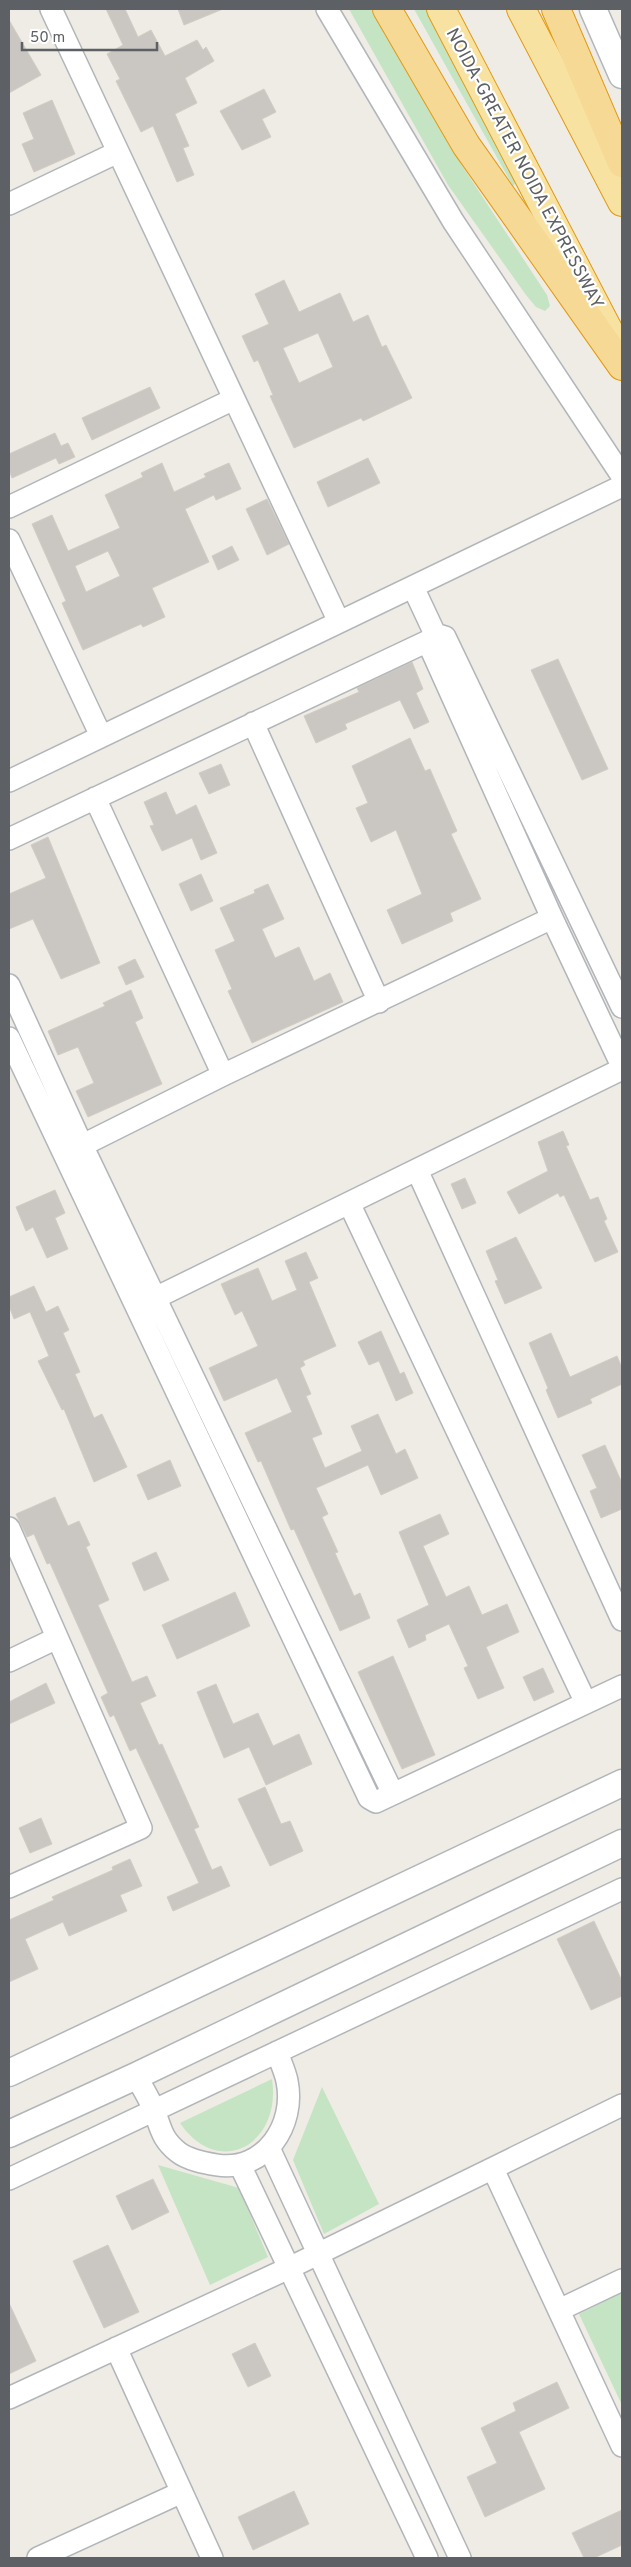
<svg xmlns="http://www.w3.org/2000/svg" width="631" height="2567" viewBox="0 0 631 2567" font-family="Overpass,sans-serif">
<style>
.green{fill:#c5e4c3}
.building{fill:#cac6c2;stroke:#d2cdc4;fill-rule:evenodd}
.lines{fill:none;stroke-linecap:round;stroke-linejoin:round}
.minor-casing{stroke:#b2b5b9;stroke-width:24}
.tertiary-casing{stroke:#b2b5b9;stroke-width:29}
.trunk-casing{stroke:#e29911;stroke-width:30}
.motorway-casing{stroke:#e29911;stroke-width:30}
.minor{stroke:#fff;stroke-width:21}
.tertiary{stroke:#fff;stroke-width:26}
.trunk{stroke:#f7e2a2;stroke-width:28}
.motorway{stroke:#f5d995;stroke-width:28}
.labels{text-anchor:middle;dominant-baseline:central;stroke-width:4.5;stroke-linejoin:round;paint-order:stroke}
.street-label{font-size:18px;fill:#5d6064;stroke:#fff}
</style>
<rect width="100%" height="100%" fill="#eeece5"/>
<path class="green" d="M349,9H371L461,164L547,295L550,306L545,311L536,307L526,295L448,185Z
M414,9H429L519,179L513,186Z
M272,2079C282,2144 219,2180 180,2123Z
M322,2087L379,2204L324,2234L293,2160Z
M158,2165L239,2188L268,2257L210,2285Z
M622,2292V2405L579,2314Z"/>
<path class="building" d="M106,9H125L138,37L151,30L165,56L197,40L203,50L206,47L214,61L185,78L197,103L175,114L189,146L183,148L194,175L177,182L153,126L141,132L116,81L120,79L107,54L123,45Z
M178,9H223L184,25Z
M9,20L41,75L9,93Z
M264,89L276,112L262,119L271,137L242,150L220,111Z
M52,100L75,154L34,172L22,144L34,139L23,113Z
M284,280L299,312L340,293L353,322L368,315L382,347L386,345L412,398L363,421L361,418L294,448L270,396L273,395L258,360L254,362L242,336L269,324L255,294ZM318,333L333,367L299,383L283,348Z
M150,387L160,408L92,440L82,418Z
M55,433L61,446L68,443L75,457L59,464L56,458L12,478L9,470V454Z
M368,458L380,483L328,507L317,482Z
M162,463L174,492L206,477L204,474L229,463L241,489L216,500L214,495L185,509L209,562L152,588L165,617L143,627L141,624L83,650L62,603L66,601L32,524L52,515L68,551L120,528L105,495L143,477L141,473ZM108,551L120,576L86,592L75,566Z
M267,499L289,544L267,555L246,509Z
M232,546L239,560L218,570L212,556Z
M558,659L608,769L582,780L531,670Z
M412,662L423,689L416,693L429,722L414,729L400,700L345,724L347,729L316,743L304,716L359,692L357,688Z
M410,738L425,771L430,769L457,831L451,834L481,899L450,913L453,921L402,944L387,910L422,894L396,830L371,842L356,808L368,803L352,766Z
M221,764L230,785L209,794L199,773Z
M166,792L176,815L196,805L217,853L201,860L192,838L162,851L150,826L154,825L144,802Z
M48,837L100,963L61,979L33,919L9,929V894L46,878L31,845Z
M201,874L213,901L191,911L179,884Z
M268,884L284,919L262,929L275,958L299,947L314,981L330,973L343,1002L252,1043L228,991L232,989L215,950L235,941L220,908L255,893L254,890Z
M135,959L144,977L126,985L118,967Z
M131,990L143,1018L135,1022L162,1084L88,1117L76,1091L94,1083L78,1047L58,1055L48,1031L105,1006L103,1003Z
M563,1131L569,1145L566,1146L590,1200L598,1197L607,1219L604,1221L618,1252L595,1262L564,1195L560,1197L558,1193L519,1214L507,1192L548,1171L538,1142Z
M465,1178L476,1203L462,1209L451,1184Z
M55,1190L65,1213L55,1218L68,1249L47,1258L33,1227L26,1231L16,1207Z
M516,1237L542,1288L505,1304L495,1281L498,1280L486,1251Z
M306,1252L318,1278L309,1282L336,1346L303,1361L305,1365L300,1368L311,1394L306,1396L322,1434L312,1438L325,1468L362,1451L351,1426L378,1414L396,1454L405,1449L418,1478L381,1495L368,1465L316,1488L328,1514L322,1517L338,1552L335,1553L354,1596L360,1593L370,1618L340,1631L294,1529L291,1530L261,1461L258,1462L245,1433L292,1412L277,1378L224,1401L209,1368L258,1346L242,1311L235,1315L221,1284L258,1268L272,1301L297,1290L285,1261Z
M34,1286L46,1312L58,1306L69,1330L63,1333L80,1372L75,1374L94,1418L102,1414L127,1467L94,1482L64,1409L62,1410L38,1361L49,1356L30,1312L14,1319L9,1306V1297Z
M381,1331L400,1374L404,1372L413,1393L396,1401L379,1361L369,1365L358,1342Z
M551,1333L570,1377L617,1356L622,1368V1384L590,1399L592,1403L558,1418L546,1390L548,1388L529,1343Z
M605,1445L622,1483V1509L601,1518L590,1491L597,1488L582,1455Z
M170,1460L181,1486L148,1500L137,1475Z
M55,1497L68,1526L79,1521L90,1545L86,1547L109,1600L98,1605L132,1682L147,1676L156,1696L140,1703L159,1745L162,1744L199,1827L194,1829L212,1870L221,1866L230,1886L173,1911L167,1897L199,1883L136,1748L130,1751L114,1715L110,1717L101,1697L108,1693L50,1563L47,1564L34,1534L27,1537L16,1514Z
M440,1514L449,1534L423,1546L446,1597L469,1586L482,1615L507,1604L519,1632L486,1647L504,1688L478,1699L464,1668L468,1666L449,1624L425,1635L426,1640L409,1648L397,1620L429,1605L399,1532Z
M156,1552L169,1580L144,1591L132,1563Z
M235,1592L250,1626L177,1659L162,1625Z
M393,1656L435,1755L402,1769L358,1672Z
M543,1668L554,1692L534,1701L523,1677Z
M46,1683L55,1703L9,1724V1702Z
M216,1684L233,1724L258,1713L273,1746L299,1734L312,1764L266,1785L249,1747L224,1758L197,1692Z
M265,1787L281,1824L290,1821L303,1851L270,1866L238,1799Z
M41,1818L52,1844L30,1853L19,1828Z
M130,1859L142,1886L120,1895L127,1911L69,1936L63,1922L25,1939L38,1969L9,1982V1920L54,1900L52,1897L113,1870L112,1867Z
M594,1921L622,1981V1996L591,2010L557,1939Z
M153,2179L169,2212L132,2230L116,2196Z
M108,2245L139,2312L104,2328L73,2261Z
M9,2303L36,2361L9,2374Z
M255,2343L271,2376L248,2387L232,2354Z
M557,2382L569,2408L519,2432L545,2489L485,2517L467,2477L497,2463L481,2428L516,2411L513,2403Z
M294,2491L309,2524L253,2550L238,2517Z
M622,2510V2545L594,2558H584L572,2533Z"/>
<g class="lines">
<g class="minor-casing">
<path id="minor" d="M51,9L339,622
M327,9L453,221L622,476
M9,204L118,152
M9,507L234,399
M9,540L101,736
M413,587L435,634
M253,723L379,1002
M9,781L622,486
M95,798L223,1075
M9,839L428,641
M9,985L82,1145L393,1794
M622,1007L445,637L435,634L428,641L430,647L552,918L622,1066
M9,1038L369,1798L376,1802L622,1686
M71,1151L223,1075L552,918
M417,1170L622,1620
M349,1203L586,1703
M143,1304L622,1069
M9,1528L141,1828L9,1887
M9,1661L57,1638
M136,2076C142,2087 149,2098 154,2110C161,2128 161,2138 178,2152C188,2160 205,2163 217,2165C265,2172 296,2125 287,2081C285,2071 280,2061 277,2052
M269,2148L460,2558
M240,2165L427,2558
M493,2169L622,2446
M9,2179L622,1889
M559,2310L622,2280
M116,2348L212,2558
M9,2398L289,2268L622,2105
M38,2558L182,2492"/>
</g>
<g class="tertiary-casing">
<path id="tertiary" d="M593,9L622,75
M9,2073L622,1783
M9,2134L136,2076L622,1843"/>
</g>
<g class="trunk-casing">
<path id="trunk" d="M441,9L612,337
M521,9L622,202"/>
</g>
<g class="motorway-casing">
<path id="motorway" d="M387,9L466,145L622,366
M556,9L622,163"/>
</g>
<use href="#minor" class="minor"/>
<use href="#tertiary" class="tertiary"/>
<use href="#trunk" class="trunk"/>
<use href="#motorway" class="motorway"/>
</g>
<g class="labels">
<g class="street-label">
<text transform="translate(524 169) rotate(62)">NOIDA-GREATER NOIDA EXPRESSWAY</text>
</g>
</g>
<rect width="631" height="2567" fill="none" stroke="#5d6064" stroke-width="20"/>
<path d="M22 42v8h135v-8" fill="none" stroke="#5d6064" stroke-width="2.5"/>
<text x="30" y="42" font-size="15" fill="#5d6064" stroke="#ffffff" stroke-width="4" paint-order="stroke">50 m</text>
</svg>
